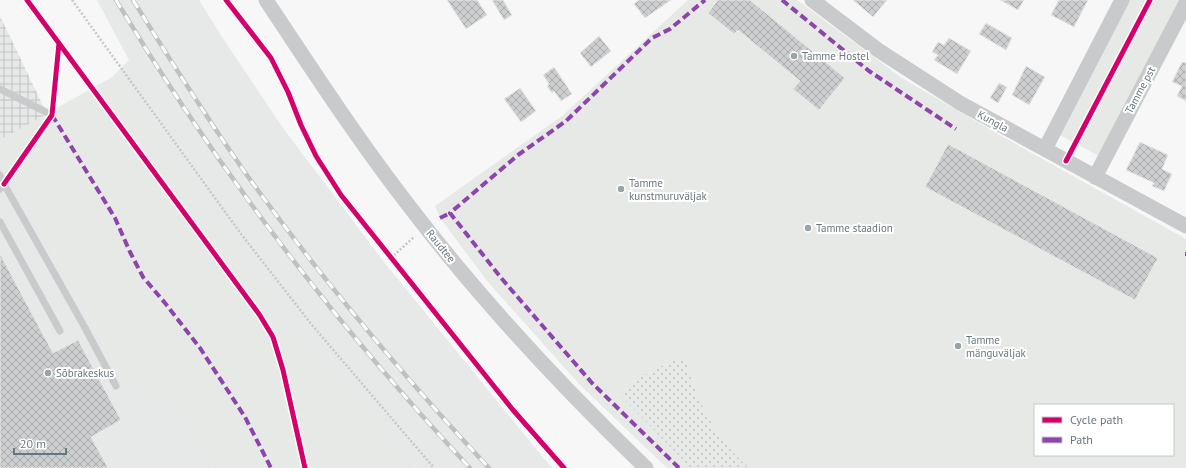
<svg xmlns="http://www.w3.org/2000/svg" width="1186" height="468" viewBox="0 0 1186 468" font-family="'PT Sans',sans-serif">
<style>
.built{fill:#e7e9e9}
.industrial{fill:url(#industrial-grid)}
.grass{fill:#e6e9e5;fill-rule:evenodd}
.park{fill:url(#park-dots)}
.building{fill:url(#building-cross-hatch);stroke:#e7e7e6}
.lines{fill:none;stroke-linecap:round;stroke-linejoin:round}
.path{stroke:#c7c7c8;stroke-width:2.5;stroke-dasharray:2 2;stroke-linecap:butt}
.lane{stroke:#c8cacb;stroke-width:7}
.street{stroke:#c8cacb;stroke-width:15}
.rail-casing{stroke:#bfc1c1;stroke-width:4.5}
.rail{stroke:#fff;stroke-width:3;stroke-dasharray:9;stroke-linecap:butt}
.quiet{stroke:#8e44ad;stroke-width:4;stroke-dasharray:8 4;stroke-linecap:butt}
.cycleway-casing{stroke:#fff;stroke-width:8}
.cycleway{stroke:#d6006c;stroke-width:5}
.poi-dot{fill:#99a4a8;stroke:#fff;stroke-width:1.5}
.labels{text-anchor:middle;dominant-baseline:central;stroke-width:4;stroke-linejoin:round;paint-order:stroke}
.poi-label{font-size:11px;fill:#66787e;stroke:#fff;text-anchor:start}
.street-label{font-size:11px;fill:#66787e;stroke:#fff}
</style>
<defs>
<pattern id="industrial-grid" width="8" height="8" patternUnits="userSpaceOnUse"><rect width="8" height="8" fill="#e7e9e9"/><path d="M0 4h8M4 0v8" fill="none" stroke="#bfc2c2"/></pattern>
<pattern id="park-dots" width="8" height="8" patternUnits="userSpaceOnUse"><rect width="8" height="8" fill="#e6e9e5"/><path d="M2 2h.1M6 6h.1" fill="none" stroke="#bec2bf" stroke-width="1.8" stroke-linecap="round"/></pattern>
<pattern id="building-cross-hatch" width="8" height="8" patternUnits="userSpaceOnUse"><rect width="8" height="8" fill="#cdcecf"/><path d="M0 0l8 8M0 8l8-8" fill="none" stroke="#aaacad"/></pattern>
</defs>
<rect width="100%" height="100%" fill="#f7f7f7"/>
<path class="built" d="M97,0H199L224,40L283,128L384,262L545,460L553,468H416L286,321L212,221L133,101L112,77L129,60Z
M0,151L131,393L148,385L171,391L212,468H0Z"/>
<path class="industrial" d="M0,16L47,114L0,140Z"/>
<path class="grass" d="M688,0H797L902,78L1003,137L1186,239V468H667L580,385L488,282L440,218L435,206L562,116ZM1035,405H1173V455H1035Z
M1126,0H1184L1101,157L1056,133Z
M112,77L133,101L212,221L286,321L416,468H212L171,391L155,399L148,385L131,393L0,151V140Z"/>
<path class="park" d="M685,357C695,400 716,439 749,468H691L619,394C638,377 660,365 685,357Z"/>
<path class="building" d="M447,0H477L487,15L466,29Z
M492,0H503L512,15L504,20Z
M639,0H671L645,18L634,4Z
M718,0H750L845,78L819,110L793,89L800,81L738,30L734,34L708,13Z
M853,0H887L873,17Z
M1000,0H1024L1018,10Z
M1059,0H1088L1074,27L1051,15Z
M986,23L1012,38L1006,50L979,34Z
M599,36L611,51L591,67L580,53Z
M949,38L971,51L957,74L934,60L938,55L932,52L938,42L944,45Z
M1182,62L1186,63V101L1177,96L1182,86L1172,82Z
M1026,66L1045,77L1029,105L1012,95Z
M554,67L572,94L561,101L554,91L552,93L547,86L549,84L543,75Z
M999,83L1007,87L998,103L990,98Z
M520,88L536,111L521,122L504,99Z
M1140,142L1168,155L1162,169L1172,174L1164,191L1152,186L1154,183L1126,170Z
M948,144L1158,258L1135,300L925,187Z
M0,254L53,353L78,340L121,420L91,437L108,468H0Z"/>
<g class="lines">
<path class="path" d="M72,0L241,234L312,325L434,468
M391,258L414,237"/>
<path class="lane" d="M0,89L52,115
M0,175L4,184L0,189
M4,184L84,326L116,386
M0,222L60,331"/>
<path class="street" d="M266,0C311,68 356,137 406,202C478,297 560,385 646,468
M812,0L878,50L960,103L1186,226
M1045,149L1122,0
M1095,177L1186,3"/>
<g class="rail-casing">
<path id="rail" d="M116,0C217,169 336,325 470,468
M133,0C172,63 211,125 254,185C326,284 405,378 489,468"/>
</g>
<use href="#rail" class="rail"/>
<path class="quiet" d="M782,0L869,71L956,129
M52,115L115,218L130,252L143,277L165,303L200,348L245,417L271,468
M440,218L450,213
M1185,254H1186
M679,468L592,383L502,279L450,213L518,155L566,121L652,38L670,29L705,0"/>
<g class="cycleway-casing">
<path id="cycleway" d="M27,0L259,314L273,337L283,370L305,468
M226,0L271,58L288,92L301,125L316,156L341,195L513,410L564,468
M1066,161L1150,0
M4,184L52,115L59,43"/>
</g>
<use href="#cycleway" class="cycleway"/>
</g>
<g class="poi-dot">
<circle cx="794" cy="56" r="4"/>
<circle cx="621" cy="189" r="4"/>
<circle cx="808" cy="228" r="4"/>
<circle cx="958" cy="346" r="4"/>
<circle cx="48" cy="373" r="4"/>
</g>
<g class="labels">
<g class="poi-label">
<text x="802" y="56">Tamme Hostel</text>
<text x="629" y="183">Tamme<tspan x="629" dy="13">kunstmuruväljak</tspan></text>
<text x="816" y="228">Tamme staadion</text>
<text x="966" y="340">Tamme<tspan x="966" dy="13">mänguväljak</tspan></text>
<text x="56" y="373">Sõbrakeskus</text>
</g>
<g class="street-label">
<text transform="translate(1140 90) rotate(-62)">Tamme pst</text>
<text transform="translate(993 121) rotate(28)">Kungla</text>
<text transform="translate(441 246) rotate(51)">Raudtee</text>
</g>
</g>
<rect x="1034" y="404" width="140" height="52" fill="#ffffff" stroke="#c2c9cb"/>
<rect x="1042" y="417" width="20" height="6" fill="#d6006c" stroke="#c2c9cb"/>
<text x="1070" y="424" font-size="12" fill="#66787e">Cycle path</text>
<rect x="1042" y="437" width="20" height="6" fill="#8e44ad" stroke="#c2c9cb"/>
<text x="1070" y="444" font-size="12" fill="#66787e">Path</text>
<path d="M14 448v6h52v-6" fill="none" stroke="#66787e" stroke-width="2"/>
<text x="20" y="448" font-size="12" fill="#66787e" stroke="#ffffff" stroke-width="3" paint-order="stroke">20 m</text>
</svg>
